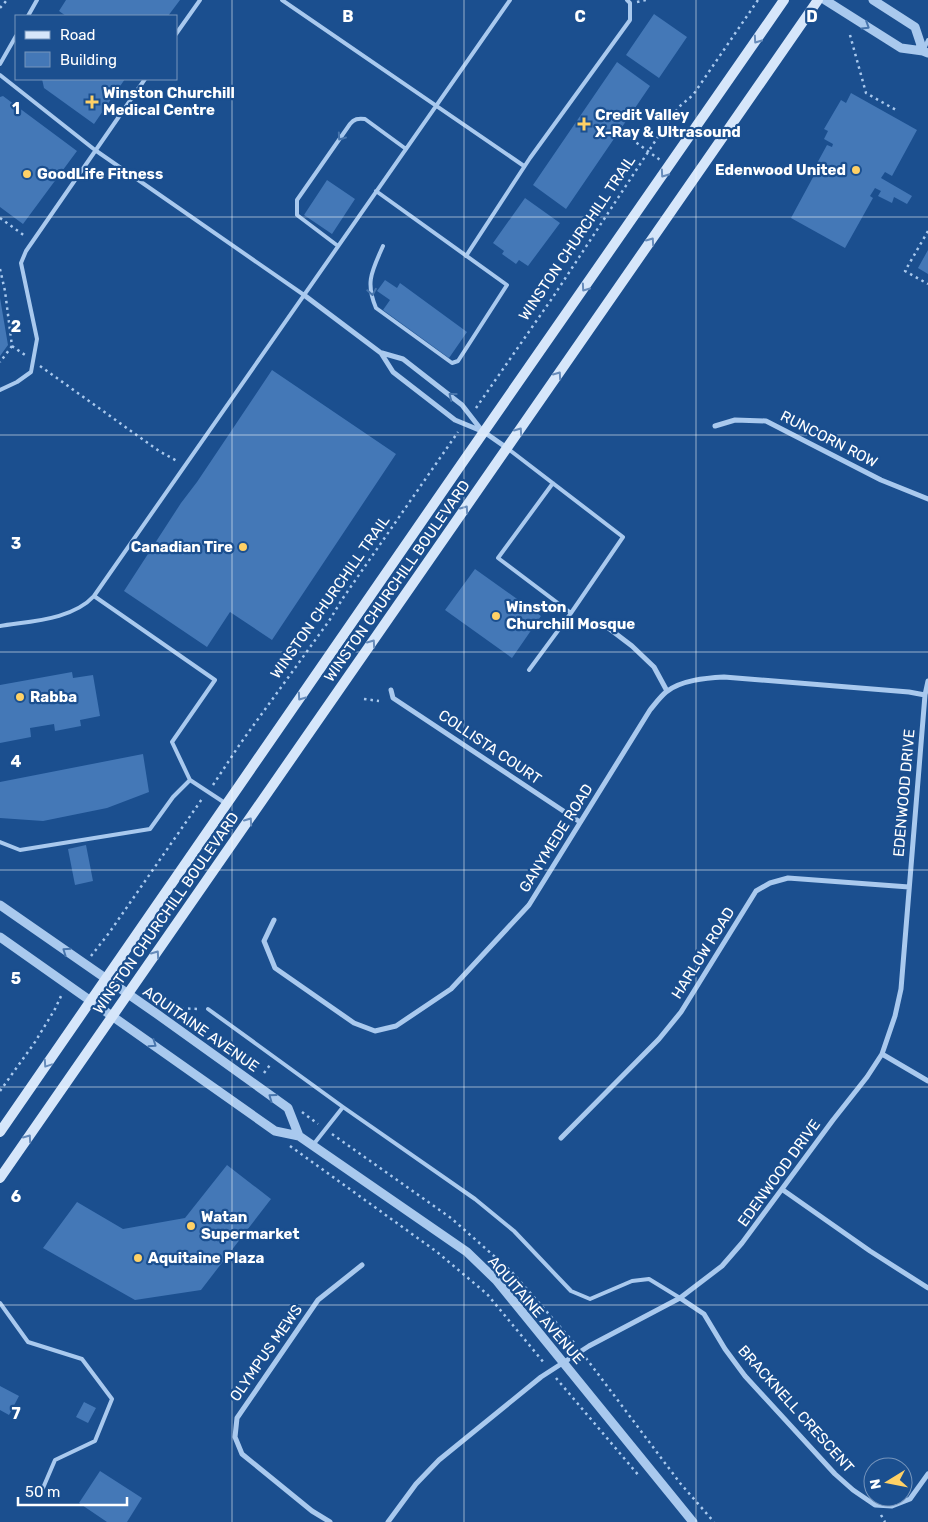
<svg xmlns="http://www.w3.org/2000/svg" width="928" height="1522" viewBox="0 0 928 1522" font-family="Rubik,sans-serif">
<style>
.building{fill:#4478b7}
.lines{fill:none;stroke-linecap:round;stroke-linejoin:round}
.path{stroke:#a9c9ee;stroke-width:2.5;stroke-dasharray:2.5 4;stroke-linecap:butt}
.service{stroke:#a9c9ee;stroke-width:4}
.minor{stroke:#a9c9ee;stroke-width:5}
.tertiary{stroke:#a9c9ee;stroke-width:9}
.secondary{stroke:#d6e6fa;stroke-width:10}
.oneway{stroke:#4674ac}
.oneway2{stroke:#668bba}
.grid{fill:none;stroke:#fff;stroke-width:1;stroke-opacity:0.55}
.poi-dot{fill:#ffd166;stroke:#1b4f8f;stroke-width:2}
.labels{text-anchor:middle;dominant-baseline:central;stroke-width:4.5;stroke-linejoin:round;paint-order:stroke}
.poi-label{font-size:15px;font-weight:bold;fill:#fff;stroke:#1b4f8f;text-anchor:start}
.street-label{font-size:15px;fill:#fff;stroke:#1b4f8f}
.grid-label{font-size:16px;text-anchor:middle;font-weight:bold;fill:#fff;stroke:#1b4f8f;stroke-width:4.5;stroke-linejoin:round;paint-order:stroke}
</style>
<rect width="100%" height="100%" fill="#1b4f8f"/>
<path class="building" d="M66,0H180L168,16H66L59,11Z
M654,14L687,37L659,78L626,55Z
M617,62L650,86L566,209L533,185Z
M42,79H125L94,124L44,88Z
M851,93L917,130L892,176L885,172L881,178L912,196L907,204L894,197L892,203L878,196L881,191L875,188L870,196L873,198L845,248L791,218L818,168L815,167L827,145L832,147L833,144L824,139L828,131L824,129L841,100L846,103Z
M3,96L77,151L23,224L0,207V97Z
M327,180L355,199L332,234L304,215Z
M525,198L560,223L528,266L519,260L516,264L502,254L504,251L493,243Z
M928,250V274L918,268Z
M385,280L397,288L400,283L467,332L449,358L383,310L390,300L377,291Z
M0,298L8,345L0,356Z
M272,370L396,454L272,640L230,612L207,647L124,591L181,503L197,482Z
M475,569L541,616L512,658L445,610Z
M72,672L73,678L93,675L100,716L80,720L81,726L55,731L54,724L30,728L31,737L0,743V685Z
M143,754L149,792L107,808L43,821L0,818V782Z
M86,845L93,881L75,885L68,849Z
M227,1165L271,1199L201,1290L135,1300L43,1248L77,1202L123,1229L185,1218Z
M0,1386L19,1396L9,1415L0,1410Z
M84,1402L96,1408L88,1423L76,1417Z
M100,1471L142,1498L127,1522H107L79,1503Z"/>
<g class="lines">
<path class="path" d="M637,2L646,0
M0,8L7,0
M850,35L866,93L896,110
M626,135L660,160
M0,218L25,236
M928,231L905,271L928,284
M0,269L5,291L12,346L0,362
M12,346L25,355
M40,366L159,451L177,461
M476,408L553,297L671,117L680,106L693,95L758,0
M364,699L379,701
M213,785L240,744L329,621L343,598L458,432
M91,956L109,933L202,799
M175,1008L199,1009
M264,1073L270,1065
M0,1091L35,1042L55,1009L62,994
M302,1112L318,1124
M332,1134L451,1218L511,1271L575,1344
M290,1146L437,1252L487,1294L545,1364
M586,1358L680,1483L714,1522
M556,1378L640,1477
M881,1515L885,1522"/>
<path class="service" d="M282,0L524,166
M28,16L37,0
M176,34L200,0
M924,49L928,40
M0,64L16,36
M0,75L95,150L304,295
M376,191L507,285L458,361L452,363L376,308C365,282 372,271 383,246
M338,246L297,215V200L350,124C354,119 358,118 365,119L406,149
M466,256L530,158L630,20V3L627,0
M0,390L17,382L31,372L37,339L21,263L26,251L145,79
M507,448L623,537L571,613L529,670
M553,483L498,558L571,613
M94,596L215,680L172,742L190,780
M0,626C30,621 72,620 94,596L510,0
M0,842L20,850L150,829L173,797L190,780L225,803
M208,1009L343,1107L475,1199L514,1231L571,1291L590,1299L632,1281L649,1279L680,1298
M313,1145L343,1107
M0,1303L28,1342L82,1359L112,1399L95,1441L55,1460L43,1488"/>
<path class="minor" d="M304,295L381,353L393,372L455,420L484,432L507,448
M382,353L403,359L462,405L483,432
M715,426L735,420L766,421L881,480L928,499
M607,627L632,646L654,667L667,691
M391,690L393,698L580,822
M274,920L264,941L275,968L354,1023L375,1031L396,1026L451,989L529,905L650,710C655,704 660,697 666,692C681,680 706,678 724,677L909,692L925,695
M882,1054L928,1081
M561,1138L659,1039L681,1012L756,891L770,883L788,878L909,887
M783,1190L870,1251L928,1288
M680,1298L704,1314L725,1349L745,1376L835,1474L853,1490L875,1505L892,1506L910,1499L928,1474
M330,1522L312,1511L242,1454L235,1437L237,1418L318,1300L362,1265
M388,1522L416,1484L439,1460L541,1377L589,1346L680,1298L722,1266L742,1243L833,1120L867,1077L882,1054L895,1016L901,989L925,695L928,681"/>
<path class="tertiary" d="M825,0L901,48L923,51L928,53
M873,0L915,27L923,51
M0,905L157,1014L288,1108L299,1136
M0,937L275,1131L299,1136L467,1252L496,1280L693,1522"/>
<path class="secondary" d="M0,1132L458,469L784,0
M0,1178L818,0"/>
</g>
<defs><path id="oneway-chevron" d="M-2-3.5L2.5 0L-2 3.5" fill="none" stroke-width="1.6" stroke-linecap="round" stroke-linejoin="round" transform="scale(1.25)"/></defs>
<g class="oneway">
<use href="#oneway-chevron" transform="translate(866 26) rotate(32)"/>
<use href="#oneway-chevron" transform="translate(341 137) rotate(125)"/>
<use href="#oneway-chevron" transform="translate(372 292) rotate(80)"/>
<use href="#oneway-chevron" transform="translate(452 396) rotate(-142)"/>
<use href="#oneway-chevron" transform="translate(66 951) rotate(-145)"/>
<use href="#oneway-chevron" transform="translate(153 1044) rotate(35)"/>
<use href="#oneway-chevron" transform="translate(272 1097) rotate(-144)"/>
</g>
<g class="oneway2">
<use href="#oneway-chevron" transform="translate(757 40) rotate(125)"/>
<use href="#oneway-chevron" transform="translate(664 174) rotate(125)"/>
<use href="#oneway-chevron" transform="translate(651 241) rotate(-55)"/>
<use href="#oneway-chevron" transform="translate(585 288) rotate(125)"/>
<use href="#oneway-chevron" transform="translate(558 375) rotate(-55)"/>
<use href="#oneway-chevron" transform="translate(519 431) rotate(-55)"/>
<use href="#oneway-chevron" transform="translate(465 509) rotate(-55)"/>
<use href="#oneway-chevron" transform="translate(372 643) rotate(-55)"/>
<use href="#oneway-chevron" transform="translate(301 697) rotate(125)"/>
<use href="#oneway-chevron" transform="translate(249 821) rotate(-55)"/>
<use href="#oneway-chevron" transform="translate(156 954) rotate(-55)"/>
<use href="#oneway-chevron" transform="translate(47 1064) rotate(124)"/>
<use href="#oneway-chevron" transform="translate(28 1138) rotate(-55)"/>
</g>
<path class="grid" d="M232,0V1522M464,0V1522M696,0V1522M0,217H928M0,435H928M0,652H928M0,870H928M0,1087H928M0,1305H928"/>
<g class="poi-dot">
<path d="M89.5 94.5h5v5h5v5h-5v5h-5v-5h-5v-5h5z"/>
<path d="M581.5 116.5h5v5h5v5h-5v5h-5v-5h-5v-5h5z"/>
<circle cx="856" cy="170" r="5"/>
<circle cx="27" cy="174" r="5"/>
<circle cx="243" cy="547" r="5"/>
<circle cx="496" cy="616" r="5"/>
<circle cx="20" cy="697" r="5"/>
<circle cx="191" cy="1226" r="5"/>
<circle cx="138" cy="1258" r="5"/>
</g>
<g class="labels">
<g class="poi-label">
<text x="103" y="93">Winston Churchill<tspan x="103" dy="17">Medical Centre</tspan></text>
<text x="595" y="115">Credit Valley<tspan x="595" dy="17">X-Ray &amp; Ultrasound</tspan></text>
<text x="846" y="170" text-anchor="end">Edenwood United</text>
<text x="37" y="174">GoodLife Fitness</text>
<text x="233" y="547" text-anchor="end">Canadian Tire</text>
<text x="506" y="607">Winston<tspan x="506" dy="17">Churchill Mosque</tspan></text>
<text x="30" y="697">Rabba</text>
<text x="201" y="1217">Watan<tspan x="201" dy="17">Supermarket</tspan></text>
<text x="148" y="1258">Aquitaine Plaza</text>
</g>
<g class="street-label">
<text transform="translate(577 238) rotate(-56)">WINSTON CHURCHILL TRAIL</text>
<text transform="translate(829 439) rotate(27)">RUNCORN ROW</text>
<text transform="translate(397 581) rotate(-55)">WINSTON CHURCHILL BOULEVARD</text>
<text transform="translate(330 597) rotate(-55)">WINSTON CHURCHILL TRAIL</text>
<text transform="translate(490 747) rotate(34)">COLLISTA COURT</text>
<text transform="translate(904 793) rotate(-85)">EDENWOOD DRIVE</text>
<text transform="translate(556 838) rotate(-58)">GANYMEDE ROAD</text>
<text transform="translate(166 913) rotate(-55)">WINSTON CHURCHILL BOULEVARD</text>
<text transform="translate(703 953) rotate(-58)">HARLOW ROAD</text>
<text transform="translate(201 1029) rotate(35)">AQUITAINE AVENUE</text>
<text transform="translate(779 1173) rotate(-54)">EDENWOOD DRIVE</text>
<text transform="translate(536 1310) rotate(49)">AQUITAINE AVENUE</text>
<text transform="translate(266 1353) rotate(-55)">OLYMPUS MEWS</text>
<text transform="translate(796 1409) rotate(48)">BRACKNELL CRESCENT</text>
</g>
</g>
<g class="grid-label">
<text x="348" y="22">B</text>
<text x="580" y="22">C</text>
<text x="812" y="22">D</text>
<text x="16" y="114">1</text>
<text x="16" y="332">2</text>
<text x="16" y="549">3</text>
<text x="16" y="767">4</text>
<text x="16" y="984">5</text>
<text x="16" y="1202">6</text>
<text x="16" y="1419">7</text>
</g>
<rect x="15" y="15" width="162" height="65" fill="#1b4f8f" stroke="#7695bc"/>
<rect x="25" y="31" width="25" height="8" fill="#d6e6fa" stroke="#7695bc"/>
<text x="60" y="40" font-size="15" fill="#ffffff">Road</text>
<rect x="25" y="52" width="25" height="15" fill="#4478b7" stroke="#7695bc"/>
<text x="60" y="65" font-size="15" fill="#ffffff">Building</text>
<g transform="translate(888 1482) rotate(260)"><circle r="24" fill="#1b4f8f" stroke="#7695bc"/>
<path d="M0-4L9 19L0 12L-9 19Z" fill="#ffd166"/>
<text y="-8" font-size="14" font-weight="bold" text-anchor="middle" fill="#ffffff">N</text>
</g>
<path d="M18 1497v8h109v-8" fill="none" stroke="#ffffff" stroke-width="2.5"/>
<text x="25" y="1497" font-size="15" fill="#ffffff" stroke="#1b4f8f" stroke-width="4" paint-order="stroke">50 m</text>
</svg>
